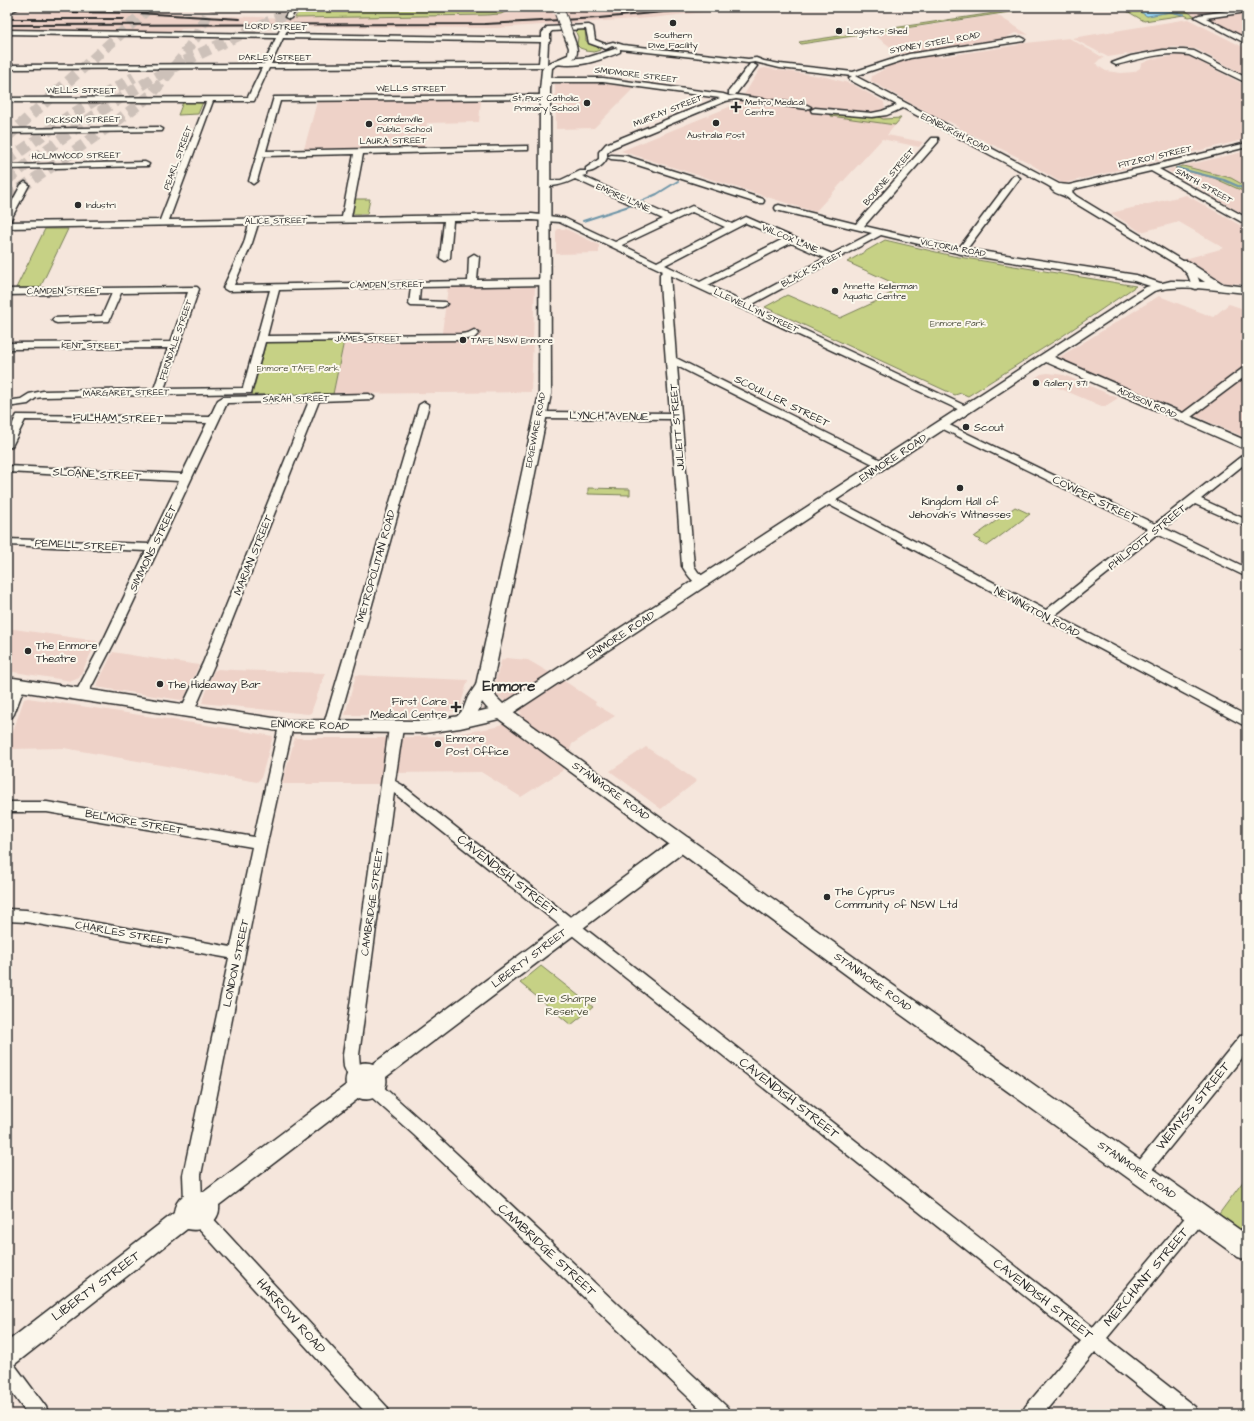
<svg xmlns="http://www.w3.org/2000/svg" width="1254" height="1421" viewBox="0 0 1254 1421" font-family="'Architects Daughter',sans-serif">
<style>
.built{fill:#eed2c8}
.green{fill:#c6d185;stroke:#787e58}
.water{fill:#9adbfb;stroke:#6e95a8}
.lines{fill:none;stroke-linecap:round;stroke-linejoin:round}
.stream{stroke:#6e95a8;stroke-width:2}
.highway-tunnel{stroke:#cdc1b9;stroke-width:11;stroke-dasharray:11 5.5;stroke-linecap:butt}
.minor-casing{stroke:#2b2b2b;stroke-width:3}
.major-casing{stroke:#2b2b2b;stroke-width:3}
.highway-casing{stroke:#2b2b2b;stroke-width:3}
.minor{fill:#fbf7ec;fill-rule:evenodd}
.major{fill:#fbf7ec;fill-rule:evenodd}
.highway{fill:#fbf7ec;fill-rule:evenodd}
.rail{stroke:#2b2b2b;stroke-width:2}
.major-bridge-casing{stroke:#2b2b2b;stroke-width:12;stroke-linecap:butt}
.major-bridge{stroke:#fbf7ec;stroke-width:10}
.poi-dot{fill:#2b2b2b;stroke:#fbf7ec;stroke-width:1.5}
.labels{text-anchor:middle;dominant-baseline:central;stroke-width:4;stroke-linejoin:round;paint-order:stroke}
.far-street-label{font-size:9px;fill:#2b2b2b;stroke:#fbf7ec}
.far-poi-label{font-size:9px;fill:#2b2b2b;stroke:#fbf7ec;text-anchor:start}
.far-park-label{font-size:9px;fill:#525442;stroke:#fbf7ec}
.street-label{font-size:11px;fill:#2b2b2b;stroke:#fbf7ec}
.poi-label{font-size:11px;fill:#2b2b2b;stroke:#fbf7ec;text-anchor:start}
.park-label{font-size:11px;fill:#525442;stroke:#fbf7ec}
.near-street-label{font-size:13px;fill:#2b2b2b;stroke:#fbf7ec}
.district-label{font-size:15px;font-weight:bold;fill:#2b2b2b;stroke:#fbf7ec}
</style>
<rect width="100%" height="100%" fill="#f5e6dc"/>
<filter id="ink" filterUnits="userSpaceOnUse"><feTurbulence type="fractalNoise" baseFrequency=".025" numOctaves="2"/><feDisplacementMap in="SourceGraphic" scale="8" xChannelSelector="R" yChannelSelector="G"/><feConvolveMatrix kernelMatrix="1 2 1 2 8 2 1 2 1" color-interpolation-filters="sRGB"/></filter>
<g filter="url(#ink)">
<path class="built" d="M571,7H825L788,11L731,9L651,18L496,28L235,26L182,28L178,33L7,30V18L9,14L56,12L66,9L65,11H151L219,16L295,18L477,15L551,11L553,14L568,13Z
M1179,7H1242V9L1195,16Z
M1247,12V34L1240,36L1207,19V18Z
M997,15L1029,35L1015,33L1005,38L900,54L873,34Z
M1188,19L1247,49V76L1196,49L1174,47L1108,57L1072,38Z
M1069,38L1104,58L1100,59L1096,63L1101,68L1106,71L1121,73L1134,72L1140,68L1141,64L1152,59L1181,55L1188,56L1247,86V139L1065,183L1060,182L1026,161L958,128L960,127L948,121H943L871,81L872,76L893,64L916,58L936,55L939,57L1019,45L1018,44Z
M765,68L826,77L852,84L884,102L886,118H901L887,135L923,142L919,147L882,139L815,212L621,151L739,103L760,69Z
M600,83L634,88L594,128L556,129L555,84Z
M481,100L479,122L427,123L424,147L304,149L317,102Z
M1247,151V187L1231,178L1183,166Z
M1175,168L1214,178L1247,193V216L1167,170Z
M1186,195L1247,229V284L1225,283L1185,259L1224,248L1179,222L1141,232L1111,213Z
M558,229H566L599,245V253L556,254V231Z
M535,286L531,392L333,394L344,341L441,340L448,287Z
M1159,296L1213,317L1229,304L1247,310V438L1058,358Z
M1048,373L1064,375L1118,398L1104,407L1035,378L1041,374Z
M7,628L97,641L79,678L72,681L7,671Z
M113,652L137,656L199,665L184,699L181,700L96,687Z
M506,658L528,660L569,684L596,702L595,704L615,716L572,744L562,771L521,797L481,772L390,773L389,784H282L295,738H380L444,736L496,727L522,713L503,700L493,690L501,661Z
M218,669L234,670L325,673L311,713L308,714L202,703L214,671Z
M356,675L375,676L468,680L459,710L400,715H345Z
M28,698L232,729L273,736L261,778L257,782L64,748L7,749L24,699Z
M646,747L697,781L661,809L610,771Z"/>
<path class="green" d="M299,7H530L513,8L501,14L486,15L295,18Z
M1034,7H1043L801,44L799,42Z
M1120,7H1132L1147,16L1170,12L1184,15L1171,11L1169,7H1179L1195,16L1189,17L1184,15L1144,21Z
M574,28L585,29L586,41L599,46L600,50L594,52L585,51L586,50L580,48L577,45L578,37Z
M183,102H203L198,114L178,115Z
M831,113L879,117L883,119L901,118L895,125L831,116Z
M1183,166L1231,178L1247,187V193L1214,178L1175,168Z
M355,199H370L367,214H352Z
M45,229H68L40,288H16Z
M885,240L953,256L1136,286L1061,337L968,396L961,393L955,395L765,307L787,295L840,318L875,302L902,287L847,262Z
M344,341L333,394L252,395L266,342Z
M588,488L630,489V495L588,494Z
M1015,507L1030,514L987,546L979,542L981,540L974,537Z
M541,966L593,1007L571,1025L520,983Z
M1247,1176V1234L1219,1214Z"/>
<path class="water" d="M1132,7H1169L1171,11L1185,14L1184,15L1170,12L1147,16Z"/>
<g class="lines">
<path class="stream" d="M1177,168L1224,180L1247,190
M639,202L657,194L678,181
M583,221L632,205"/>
<path class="highway-tunnel" d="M7,137L150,7
M7,161L69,116L134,77
M7,180C54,143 102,108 154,78C201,51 252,30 301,7
M7,198L117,121L151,95L184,55L196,37L211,7"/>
<g class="minor-casing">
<path id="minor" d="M291,7H297L291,18L289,19L285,17Z
M1247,8V12L1206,18L1247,39V44L1195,17L1199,15Z
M282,25H285L289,27L285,34L542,38V33L547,27L589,25L593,27L595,40L605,44L613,42L623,45L748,59L756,58L764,61L780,64L853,72L909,54L1021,37L1025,39L1024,41L910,58L855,76L1059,184L1069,185L1247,143V147L1159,169L1247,218V225L1151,171L1074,189L1072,192L1076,196L1191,266L1197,275L1201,286L1196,289L1193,288L1188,275L1181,267L1070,200C1063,193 1057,196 1051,189L1052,188L1047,185L903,108L887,115L872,117L812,112L811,110L815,108L872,113L882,111L897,105L850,80L849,78L852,76L780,68L755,62L748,63L620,49V52C602,60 577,68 557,64V60L589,57L618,48L612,46L606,49L589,43L586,29L552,31L550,33V41L548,43L547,65L543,67L269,68L254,101H213L169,220L342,217L354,154L264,156L257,181L253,184L249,181L274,97L545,95L549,97L548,99L280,101L266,151L528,146V150H525L363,154L351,217L532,214L564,218L615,242L663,219L575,179C567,183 549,190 541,183L542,181L561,180L580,171H586V168L599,159V152L606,144L720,98L603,82H547L543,80L547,78H603L723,94L729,96L736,95L807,105L811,107L807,109L736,99L726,101L612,148L607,153V157L611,155L626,156L763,199L764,201L763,203H757L622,160L611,159L607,157C606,164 593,173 586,172V175L582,176L670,216L692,206L732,224L746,217L832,254L872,233L776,210L775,208L776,206L779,205L856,224L932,138H938V142L864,226L959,248L1013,176L1016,175L1020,178L967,249L1136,275L1163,284L1165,286L1160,289L1134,281L961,254L881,235L751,305L970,408L971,410L966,413L670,275L676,358L887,463L888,465L887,467H879L677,366L694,566L698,572L709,582L707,585C695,588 688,575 682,566L671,419L541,418L536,415L541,412L670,413L660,284V274L663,271L559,222L532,220L453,221L450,258L445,261L440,258L444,221L258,224L252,243L234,285L468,281L469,257L474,254L479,257L477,280L545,279L550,282L545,285L420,287L419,301L445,302L447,304L445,306L442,307L411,306L409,304L411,287L279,290L267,336L461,334L468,333L474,330L479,333L474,338L461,340L265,342L251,393L43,397L36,398L28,404L7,407V401L21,399L29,394L43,391L154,389L168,348L7,349V343L171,342L188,292L121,293L109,321L57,323L54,322L52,320L54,318L102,316L112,293L7,295V289L197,287L199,289L164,389L243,388L270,290L228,291L223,288L244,243L249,224L7,228V222L160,220L206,102H7V98L248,97L262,68L7,69V65L264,64L276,38L7,34V30L278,34ZM283,38L541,42L539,63L271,64ZM692,212L725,227L657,262L622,245ZM746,223L783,239L700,282L665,265ZM791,243L825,258L743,302L708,285Z
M1163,50H1183L1194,51L1247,78V83L1189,55C1164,51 1140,59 1116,65L1112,63L1131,56Z
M750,64H753L757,66L735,95H729V91Z
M159,127L163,129L162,131L7,133V129Z
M145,162L149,164L148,166L7,169V165Z
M25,182L29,185L11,219L7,222V211L21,185Z
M1247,367V375L1187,420H1179L1178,418L1179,416L1243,368Z
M369,394L374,397L373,399L319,401L215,663L194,711L192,714L187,715L182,714L180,711L203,663L309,401L227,403L115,641L86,697L81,698L76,697L75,694L103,641L146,551L7,545V539L149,544L179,481L7,472V466L182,474L207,423L25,420L12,446L7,449V435L17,415L210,417L218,400L223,397Z
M424,402L429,405L337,727L335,730L330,732L325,730L323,727L419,405Z
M943,422L1155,524L1243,455L1247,454V462L1201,499L1247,520V527L1195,504L1164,528L1247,568V577L1157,534L1055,615L1247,716V727L824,502L822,500L828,497L832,498L1046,610L1148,529L939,427L938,425Z
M19,681L24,682L25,685L14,714L12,717L7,718V698L14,682Z
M286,721L291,723L293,726L267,843L201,1175L202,1200L199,1206L193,1208L187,1206L184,1200L183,1175L229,958L26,922L7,921V909L26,910L231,947L252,847L47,812H7V802H47L254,837L279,726L281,723Z
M396,723L401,725L403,728L395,781L402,785L1093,1327L1193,1208L1199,1206L1205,1208L1208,1214L1205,1220L1107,1338L1195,1407L1198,1414H1173L1095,1352L1044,1414H1022L1025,1407L1081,1341L394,793L359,1055L360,1067L364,1076L362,1081L356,1083L350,1081L344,1067L343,1055L389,728L391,725Z
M1247,1033V1052L1146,1177L1140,1180L1134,1177L1132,1172L1134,1167L1241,1035Z
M373,1081L379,1083L426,1125L727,1407L730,1414H706L414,1135L367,1093L365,1088L367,1083Z
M202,1211L208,1213L387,1407L390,1414H367L196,1225L193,1219L196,1213Z
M7,1361L14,1364L46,1407L49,1414H27L7,1386Z"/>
</g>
<g class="major-casing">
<path id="major" d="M554,7H562V8L558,11L555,10Z
M567,29C572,31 572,34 574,39C584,65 567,57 552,68L550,90L551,394L492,686L496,697L503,704L1146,287L1171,281L1205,282L1179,265L1177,263L1179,261H1187L1223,284L1247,287V293C1217,291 1183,283 1154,291L1054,357L1247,441V450L1046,362L508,716C497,719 488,710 482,702C478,714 470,730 454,726L452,722L463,710L468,697L476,685L539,394L540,90L542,70L545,65L568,55L569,48L563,32Z
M683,837L689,838L692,843L689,848L386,1077C389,1093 372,1103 359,1098L219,1205C221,1222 202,1233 187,1229L15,1364L7,1367V1342L174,1213C175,1198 190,1187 204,1192L346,1085C343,1069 360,1059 373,1064L677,838Z"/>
</g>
<g class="highway-casing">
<path id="highway" d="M7,7H21L7,14Z
M7,677L286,720L425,721L460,716L502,706L508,708L887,981L1247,1235V1260L1238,1257L871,993L499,719L460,728L425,733L286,732L7,689Z"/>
</g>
<use href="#minor" class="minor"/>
<use href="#major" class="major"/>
<use href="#highway" class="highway"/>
<path class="rail" d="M811,8L819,7
M70,12L137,13L240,19
M9,19H124
M7,25L485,24L599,18L717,7"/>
<g class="major-bridge-casing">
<path id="major-bridge" d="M560,13L567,32"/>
</g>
<use href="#major-bridge" class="major-bridge"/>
</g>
</g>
<g class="poi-dot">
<circle cx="673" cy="23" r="4"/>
<circle cx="839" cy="31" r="4"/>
<circle cx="587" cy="103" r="4"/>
<path d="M734 101h4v4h4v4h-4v4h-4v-4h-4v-4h4z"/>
<circle cx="716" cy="123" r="4"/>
<circle cx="369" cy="124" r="4"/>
<circle cx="78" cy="205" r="4"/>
<circle cx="835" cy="291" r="4"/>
<circle cx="463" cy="340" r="4"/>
<circle cx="1036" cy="383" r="4"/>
<circle cx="966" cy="427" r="4"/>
<circle cx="960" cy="488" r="4"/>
<circle cx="28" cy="651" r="4"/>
<circle cx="160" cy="684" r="4"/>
<path d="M454 701h4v4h4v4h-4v4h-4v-4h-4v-4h4z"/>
<circle cx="438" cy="744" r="4"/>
<circle cx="827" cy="897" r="4"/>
</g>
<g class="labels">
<g class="far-street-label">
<text transform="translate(276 27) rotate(1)">LORD STREET</text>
<text transform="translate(935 43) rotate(-10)">SYDNEY STEEL ROAD</text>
<text x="275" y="57">DARLEY STREET</text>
<text transform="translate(636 75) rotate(7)">SMIDMORE STREET</text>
<text x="411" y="88">WELLS STREET</text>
<text x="81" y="90">WELLS STREET</text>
<text transform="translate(668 111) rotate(-22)">MURRAY STREET</text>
<text transform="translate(83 120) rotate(-1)">DICKSON STREET</text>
<text transform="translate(955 133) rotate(27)">EDINBURGH ROAD</text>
<text transform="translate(393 141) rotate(-1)">LAURA STREET</text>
<text transform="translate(76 156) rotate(-1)">HOLMWOOD STREET</text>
<text transform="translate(1155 157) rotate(-13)">FITZROY STREET</text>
<text transform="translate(178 158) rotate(-70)">PEARL STREET</text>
<text transform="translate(889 177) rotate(-49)">BOURNE STREET</text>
<text transform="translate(1204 186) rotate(29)">SMITH STREET</text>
<text transform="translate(623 198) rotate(24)">EMPIRE LANE</text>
<text transform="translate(276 221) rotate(-1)">ALICE STREET</text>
<text transform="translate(790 239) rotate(23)">WILCOX LANE</text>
<text transform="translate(953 248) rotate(11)">VICTORIA ROAD</text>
<text transform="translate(812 269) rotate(-28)">BLACK STREET</text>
<text transform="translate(387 285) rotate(-1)">CAMDEN STREET</text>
<text transform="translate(64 291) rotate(-1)">CAMDEN STREET</text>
<text transform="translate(756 311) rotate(25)">LLEWELLYN STREET</text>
<text x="368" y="338">JAMES STREET</text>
<text transform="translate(176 340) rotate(-71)">FERNDALE STREET</text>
<text x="91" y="345">KENT STREET</text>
<text transform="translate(126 393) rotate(-1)">MARGARET STREET</text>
<text transform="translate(296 399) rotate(-1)">SARAH STREET</text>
<text transform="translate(1147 403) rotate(24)">ADDISON ROAD</text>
<text transform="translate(536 430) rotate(-79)">EDGEWARE ROAD</text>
</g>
<g class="far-poi-label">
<text x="847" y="31">Logistics Shed</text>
<text x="673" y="35" text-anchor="middle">Southern<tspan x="673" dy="10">Dive Facility</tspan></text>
<text x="579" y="98" text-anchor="end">St Pius' Catholic<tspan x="579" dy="10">Primary School</tspan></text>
<text x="745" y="102">Metro Medical<tspan x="745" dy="10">Centre</tspan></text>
<text x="377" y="119">Camdenville<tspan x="377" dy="10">Public School</tspan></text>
<text x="716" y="135" text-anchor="middle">Australia Post</text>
<text x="86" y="205">Industri</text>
<text x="843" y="286">Annette Kellerman<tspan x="843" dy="10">Aquatic Centre</tspan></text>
<text x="471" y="340">TAFE NSW Enmore</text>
<text x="1044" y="383">Gallery 371</text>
</g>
<g class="far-park-label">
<text x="958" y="323">Enmore Park</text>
<text x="298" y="368">Enmore TAFE Park</text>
</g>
<g class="street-label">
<text transform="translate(782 401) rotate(26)">SCOULLER STREET</text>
<text transform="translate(609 416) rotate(1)">LYNCH AVENUE</text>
<text transform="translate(118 418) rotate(1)">FULHAM STREET</text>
<text transform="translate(677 427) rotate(-95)">JULIETT STREET</text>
<text transform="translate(893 458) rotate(-33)">ENMORE ROAD</text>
<text transform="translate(97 474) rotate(3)">SLOANE STREET</text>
<text transform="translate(1095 499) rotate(26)">COWPER STREET</text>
<text transform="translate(1147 537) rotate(-39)">PHILPOTT STREET</text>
<text transform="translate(80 545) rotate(3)">PEMELL STREET</text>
<text transform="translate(153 548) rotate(-64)">SIMMONS STREET</text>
<text transform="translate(253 555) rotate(-68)">MARIAN STREET</text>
<text transform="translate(376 566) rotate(-74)">METROPOLITAN ROAD</text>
<text transform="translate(1037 612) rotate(28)">NEWINGTON ROAD</text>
<text transform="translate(621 635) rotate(-33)">ENMORE ROAD</text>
<text transform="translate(310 725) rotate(2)">ENMORE ROAD</text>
<text transform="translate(611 791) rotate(36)">STANMORE ROAD</text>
<text transform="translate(134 822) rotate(10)">BELMORE STREET</text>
<text transform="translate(372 902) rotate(-82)">CAMBRIDGE STREET</text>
<text transform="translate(123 933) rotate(10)">CHARLES STREET</text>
<text transform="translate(529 958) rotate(-37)">LIBERTY STREET</text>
<text transform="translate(236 963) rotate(-78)">LONDON STREET</text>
<text transform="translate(873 982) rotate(36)">STANMORE ROAD</text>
<text transform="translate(1137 1170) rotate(35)">STANMORE ROAD</text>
</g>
<g class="poi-label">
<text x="974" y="427">Scout</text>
<text x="960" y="501" text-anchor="middle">Kingdom Hall of<tspan x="960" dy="13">Jehovah's Witnesses</tspan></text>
<text x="36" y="645">The Enmore<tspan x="36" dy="13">Theatre</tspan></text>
<text x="168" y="684">The Hideaway Bar</text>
<text x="447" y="701" text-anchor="end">First Care<tspan x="447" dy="13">Medical Centre</tspan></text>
<text x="446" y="738">Enmore<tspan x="446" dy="13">Post Office</tspan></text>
<text x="835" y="891">The Cyprus<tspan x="835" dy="13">Community of NSW Ltd</tspan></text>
</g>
<g class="park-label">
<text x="567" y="998">Eve Sharpe<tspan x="567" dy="13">Reserve</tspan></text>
</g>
<g class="near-street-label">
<text transform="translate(507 875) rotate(38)">CAVENDISH STREET</text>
<text transform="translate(789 1098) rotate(38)">CAVENDISH STREET</text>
<text transform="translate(1193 1106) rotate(-51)">WEMYSS STREET</text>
<text transform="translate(547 1250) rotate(43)">CAMBRIDGE STREET</text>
<text transform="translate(1146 1277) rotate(-50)">MERCHANT STREET</text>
<text transform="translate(96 1286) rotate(-37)">LIBERTY STREET</text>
<text transform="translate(1043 1299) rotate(38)">CAVENDISH STREET</text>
<text transform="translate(291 1316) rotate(48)">HARROW ROAD</text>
</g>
<g class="district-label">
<text x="509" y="686">Enmore</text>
</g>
</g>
<rect width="1254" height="1421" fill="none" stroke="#fbf7ec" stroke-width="24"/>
<rect x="12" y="12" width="1230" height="1397" fill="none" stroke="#2b2b2b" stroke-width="1.5" filter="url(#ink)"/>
</svg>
